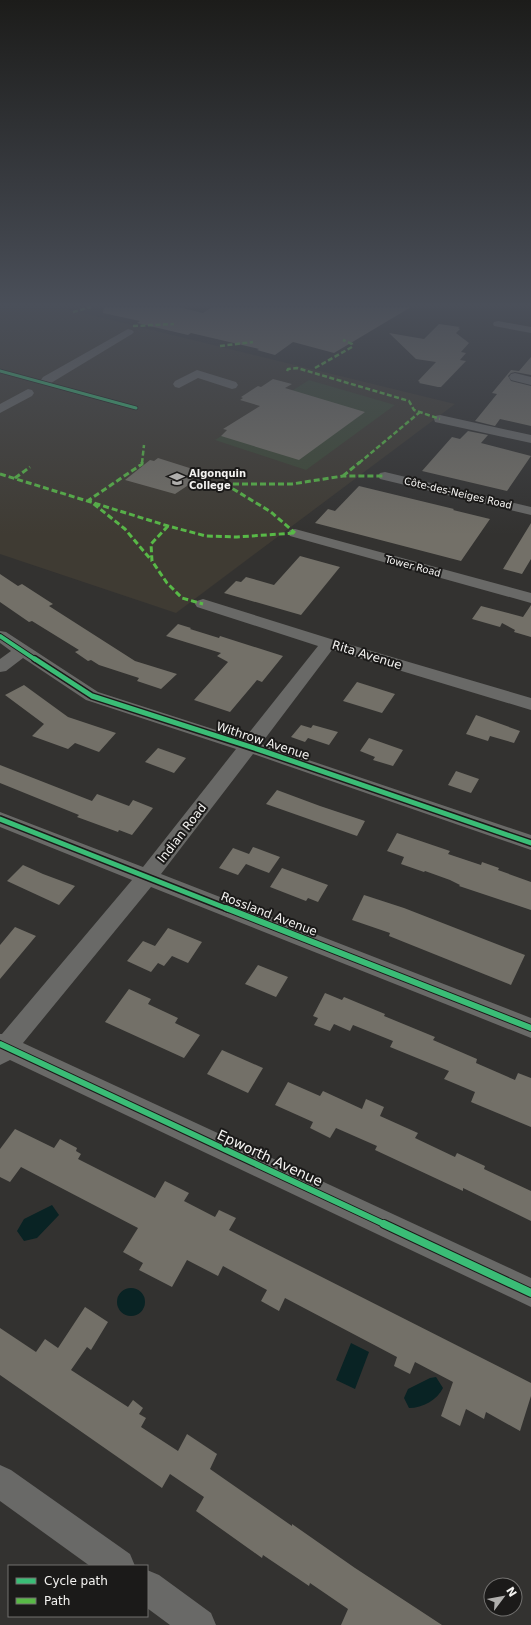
<svg xmlns="http://www.w3.org/2000/svg" width="531" height="1625" viewBox="0 0 531 1625" font-family="'DejaVu Sans',sans-serif">
<style>
.built{fill:#3f3b33}
.green{fill:#3e4937}
.water{fill:#092324}
.building{fill:#737068}
.lines{fill:none;stroke-linecap:round;stroke-linejoin:round}
.minor{fill:#696967;fill-rule:evenodd}
.quiet-far1{stroke:#58b947;stroke-width:2.5;stroke-dasharray:5 2.5;stroke-linecap:butt}
.quiet{stroke:#58b947;stroke-width:3;stroke-dasharray:6 3;stroke-linecap:butt}
.cycleway-far4-casing{stroke:#1b1a19;stroke-width:4.5}
.cycleway-far3-casing{stroke:#1b1a19;stroke-width:6}
.cycleway-far2-casing{stroke:#1b1a19;stroke-width:8}
.cycleway-far1-casing{stroke:#1b1a19;stroke-width:8}
.cycleway-casing{stroke:#1b1a19;stroke-width:10}
.cycleway-far4{stroke:#3abd76;stroke-width:3}
.cycleway-far3{stroke:#3abd76;stroke-width:4}
.cycleway-far2{stroke:#3abd76;stroke-width:5}
.cycleway-far1{stroke:#3abd76;stroke-width:6}
.cycleway{stroke:#3abd76;stroke-width:8}
.labels{text-anchor:middle;dominant-baseline:central;stroke-width:4;stroke-linejoin:round;paint-order:stroke}
.far-poi-label{font-size:10px;font-weight:bold;fill:#f4f3f1;stroke:#1b1a19;text-anchor:start}
.far-street-label{font-size:10px;fill:#f4f3f1;stroke:#1b1a19}
.street-label{font-size:12px;fill:#f4f3f1;stroke:#1b1a19}
.near-street-label{font-size:14px;fill:#f4f3f1;stroke:#1b1a19}
</style>
<rect width="100%" height="100%" fill="#333230"/>
<path class="built" d="M0,307H58L455,404L176,613L0,554Z"/>
<path class="green" d="M309,380L395,405L306,470L215,440Z"/>
<path class="water" d="M52,1205L59,1215L37,1238L24,1241L17,1231L24,1219Z
M117 1302a14 14 0 1 1 28 0a14 14 0 1 1-28 0Z
M351,1343L369,1352L355,1389L336,1380Z
M436,1377L443,1388C437,1400 423,1408 409,1408L404,1398L408,1389L430,1378Z"/>
<path class="building" d="M104,307H178L203,313L212,307H411L334,353L293,342L275,355L257,350L259,349L191,333L188,335L137,323L140,321L103,313Z
M439,324L460,327L458,328L460,329L456,333L469,343L461,352L466,353L460,360L466,361L441,387H438L419,383L420,382L418,381L436,362L416,359L389,333L424,339Z
M531,357V375L515,372L511,373L508,376L511,381L531,386V426L500,419L495,426L475,421L497,394L492,393L511,370L519,371Z
M273,379L292,384L285,388L365,412L299,460L221,436L227,430L223,429L260,406L240,400L243,398L241,397L258,386L261,387Z
M468,431L488,435L481,443L531,456L507,491L422,471L452,437L460,439Z
M158,458L199,471L190,478L196,480L175,494L125,480L150,460L154,461Z
M359,486L454,509L453,510L490,519L461,561L315,523L328,509L335,511Z
M531,523V559L522,574L503,569Z
M300,556L340,567L301,615L224,593L236,581L241,582L246,577L274,585Z
M0,574L18,586L22,584L53,604L49,606L135,661L177,674L161,689L137,681L139,678L99,665L91,660L88,661L75,652L79,650L32,621L29,622L0,602Z
M531,605V637L514,632L515,630L502,623L500,627L472,619L481,606L523,617Z
M178,624L191,628L190,629L219,638L220,636L283,656L262,682L257,680L230,712L194,700L228,662L217,656L221,653L166,636Z
M357,682L395,694L382,713L343,701Z
M24,685L68,717L116,733L99,752L75,743L68,749L32,736L44,724L5,695Z
M476,715L520,731L514,743L490,736L488,741L466,734Z
M301,725L311,728L313,725L338,732L329,745L308,738L305,742L291,737Z
M369,738L403,750L393,766L373,760L375,757L360,751Z
M158,748L186,758L174,773L145,762Z
M0,765L92,801L97,794L129,806L133,800L153,808L132,835L119,830L118,832L77,817L79,815L0,783Z
M456,771L479,779L471,793L448,785Z
M277,790L320,806L365,821L357,836L266,804Z
M397,833L450,851L448,854L481,865L482,862L499,868L498,870L531,882V910L459,886L460,885L450,880L425,871L424,872L401,864L404,857L387,851Z
M253,847L280,857L269,873L246,864L238,875L219,868L233,848L249,854Z
M23,865L43,874L75,886L59,905L7,881Z
M282,868L328,885L318,902L308,898L306,901L270,887Z
M364,895L404,908L525,955L511,985L389,936L390,933L352,920Z
M15,927L36,936L0,979V945Z
M168,928L202,942L188,963L172,956L164,966L158,963L151,972L127,961L143,941L155,946Z
M258,965L288,977L276,997L245,984Z
M129,989L151,999L148,1004L178,1018L175,1023L200,1035L184,1058L105,1022Z
M325,993L342,1000L344,997L385,1014L384,1016L435,1037L433,1040L477,1059L476,1063L515,1080L518,1073L531,1078V1127L471,1102L475,1092L444,1079L449,1071L390,1047L393,1041L353,1025L350,1031L334,1024L330,1031L314,1025L318,1018L313,1016Z
M222,1050L263,1068L248,1093L207,1074Z
M288,1082L320,1096L323,1091L362,1109L366,1099L384,1107L380,1116L418,1133L415,1138L455,1157L457,1153L485,1166L484,1169L531,1191V1221L463,1188V1191L375,1150L377,1146L336,1128L330,1138L310,1128L313,1122L275,1105Z
M15,1129L54,1148L60,1139L77,1148L76,1151L81,1154L78,1159L155,1198L165,1181L189,1193L184,1201L215,1217L219,1210L236,1218L229,1230L531,1383V1396L520,1431L486,1412L484,1419L466,1409L460,1426L441,1416L453,1382L415,1362L410,1374L394,1366L397,1357L285,1298L279,1311L261,1301L267,1290L223,1266L218,1276L187,1260L172,1287L139,1270L143,1263L123,1252L138,1228L21,1167L10,1182L0,1177V1149Z
M85,1307L108,1322L91,1350L87,1347L71,1370L128,1407L133,1400L143,1408L139,1414L146,1418L141,1427L178,1451L187,1434L217,1454L210,1469L292,1526V1524L355,1568L442,1625H341L348,1609L310,1583L309,1586L263,1555L262,1558L196,1511L204,1497L170,1474L162,1488L0,1375V1328L36,1352L45,1339L58,1348Z"/>
<g class="lines">
<path class="minor" d="M498,321L531,327V333L494,326L493,324L494,322Z
M128,329L132,330L134,332L132,334L51,383H43L41,380L43,377Z
M197,370L236,382L238,385L236,388L232,389L198,378L179,388L175,387L173,384L175,381Z
M515,373L531,377V385L511,380L509,377L511,374Z
M28,389L32,390L34,393L32,396L0,413V404Z
M440,415L531,435V443L435,422L434,419L435,416Z
M385,472L531,507V515L380,479L378,476L380,473Z
M295,529L531,593V603L290,536L288,533L290,530Z
M203,599L334,640L531,698V710L332,650L261,744L531,835V850L253,754L161,874L531,1018V1038L151,887L23,1043L531,1278V1307L10,1060L0,1065V1034H2L132,880L0,827V812L143,867L236,749L86,700L23,658L6,671L0,672V659L11,651L0,643V631L6,632L98,692L244,739L318,646L197,607L195,604L197,601Z
M0,1465L11,1470L130,1554L135,1566H90L0,1501Z
M147,1570L159,1575L211,1613L216,1625H170L147,1608Z"/>
<path class="quiet-far1" d="M73,312L91,307
M133,326L174,324
M220,346L253,342
M315,368L352,347V344L343,340
M287,371L288,369L297,368L409,401L414,410L440,419
M142,463L144,445
M359,463L420,412"/>
<path class="quiet" d="M142,462V464L89,500L125,529L152,561
M0,474L168,526L206,536L237,537L295,533
M343,476L360,462
M15,478L30,467
M224,484H292L343,476H385
M225,484L271,512L295,533
M168,526L151,544L152,561L167,583L182,598L203,604"/>
<g class="cycleway-far4-casing">
<path id="cycleway-far4" d="M0,371L136,408"/>
</g>
<g class="cycleway-far3-casing">
<path id="cycleway-far3" d="M0,636L36,660"/>
</g>
<g class="cycleway-far2-casing">
<path id="cycleway-far2" d="M35,659L92,696L263,751L531,843
M0,819L228,909"/>
</g>
<g class="cycleway-far1-casing">
<path id="cycleway-far1" d="M226,908L531,1028
M0,1044L386,1225"/>
</g>
<g class="cycleway-casing">
<path id="cycleway" d="M384,1224L531,1293"/>
</g>
<use href="#cycleway-far4" class="cycleway-far4"/>
<use href="#cycleway-far3" class="cycleway-far3"/>
<use href="#cycleway-far2" class="cycleway-far2"/>
<use href="#cycleway-far1" class="cycleway-far1"/>
<use href="#cycleway" class="cycleway"/>
</g>
<linearGradient id="sky" x2="0" y2="1"><stop stop-color="#1c1c1a"/><stop offset="0.57" stop-color="#4a4f59"/><stop offset="1" stop-color="#4a4f59" stop-opacity="0"/></linearGradient>
<rect width="531" height="535" fill="url(#sky)"/>
<defs>
<g id="university-bare" transform="scale(1.2)"><path d="M0-5L7-2L0 1L-7-2ZM-4 1L0 2.5L4 1V4Q0 6-4 4Z" fill="#b0afad" stroke="#1b1a19" stroke-width="2.5" paint-order="stroke"/></g>
</defs>
<g fill-rule="evenodd">
<use href="#university-bare" x="177" y="479"/>
</g>
<g class="labels">
<g class="far-poi-label">
<text x="189" y="473">Algonquin<tspan x="189" dy="12">College</tspan></text>
</g>
<g class="far-street-label">
<text transform="translate(458 493) rotate(13)">Côte-des-Neiges Road</text>
<text transform="translate(413 566) rotate(15)">Tower Road</text>
</g>
<g class="street-label">
<text transform="translate(367 655) rotate(17)">Rita Avenue</text>
<text transform="translate(263 741) rotate(18)">Withrow Avenue</text>
<text transform="translate(182 833) rotate(-52)">Indian Road</text>
<text transform="translate(269 914) rotate(21)">Rossland Avenue</text>
</g>
<g class="near-street-label">
<text transform="translate(270 1158) rotate(25)">Epworth Avenue</text>
</g>
</g>
<rect x="8" y="1565" width="140" height="52" fill="#1b1a19" stroke="#72716f"/>
<rect x="16" y="1578" width="20" height="6" fill="#3abd76" stroke="#72716f"/>
<text x="44" y="1585" font-size="12" fill="#f4f3f1">Cycle path</text>
<rect x="16" y="1598" width="20" height="6" fill="#58b947" stroke="#72716f"/>
<text x="44" y="1605" font-size="12" fill="#f4f3f1">Path</text>
<g transform="translate(503 1597) rotate(58)"><circle r="19" fill="#1b1a19" stroke="#72716f"/>
<path d="M0-3L7 15L0 10L-7 15Z" fill="#b0afad"/>
<text y="-6" font-size="11" font-weight="bold" text-anchor="middle" fill="#f4f3f1">N</text>
</g>
</svg>
